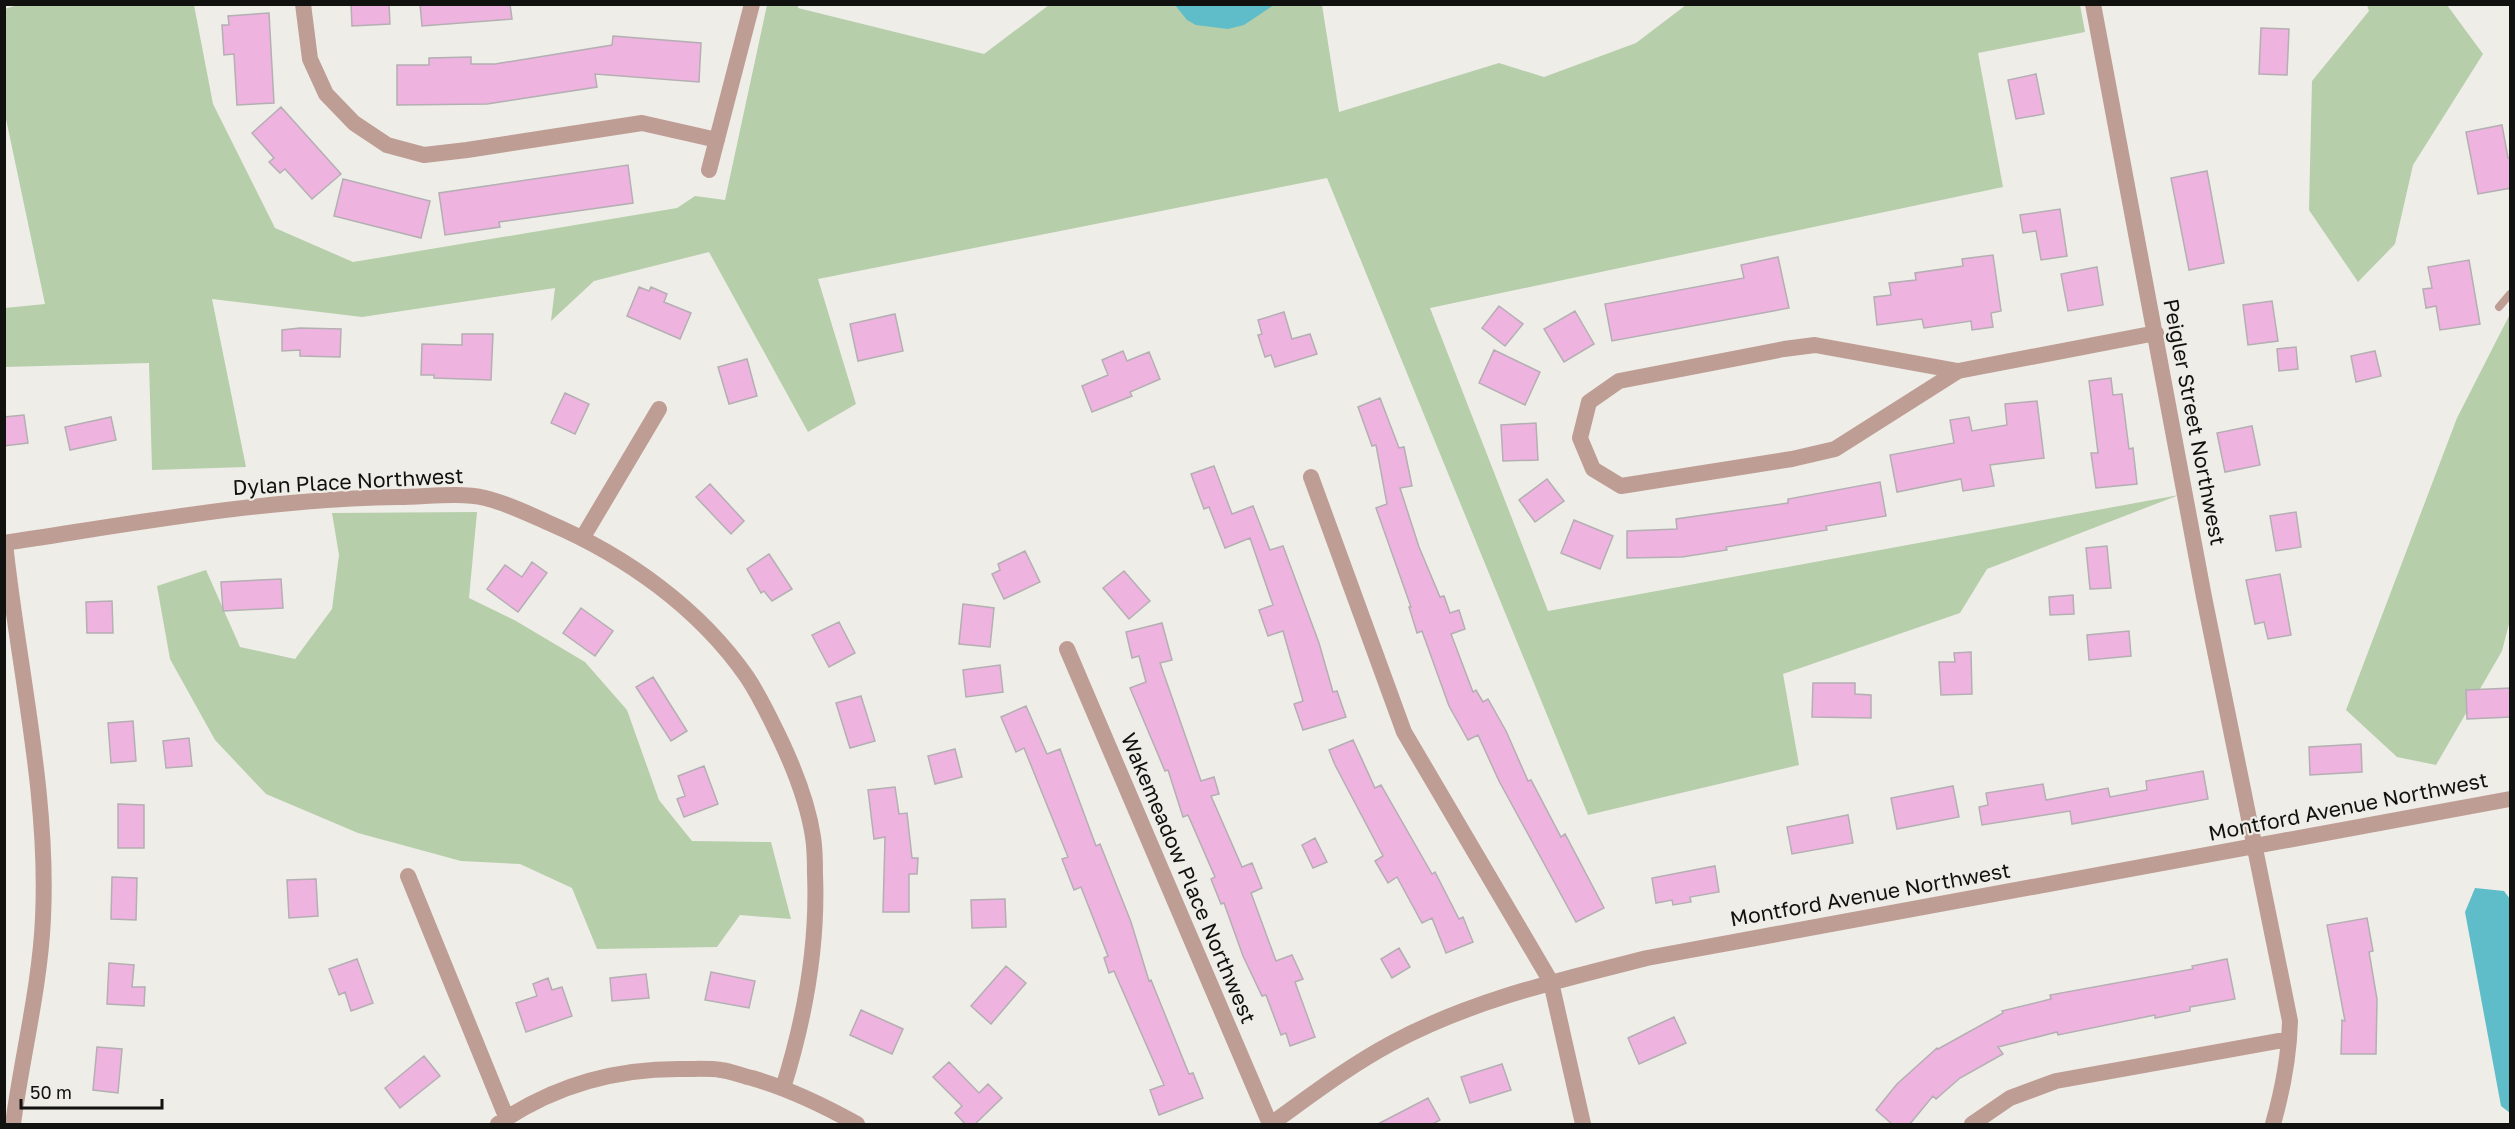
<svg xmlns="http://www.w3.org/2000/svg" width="2515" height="1129" viewBox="0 0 2515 1129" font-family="'Golos Text',sans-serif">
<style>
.green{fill:#b6ceaa}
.water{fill:#5fbdc9}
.building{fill:#efb3e0;stroke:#b3afb2;stroke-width:1.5}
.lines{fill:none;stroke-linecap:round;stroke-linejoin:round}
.lane{stroke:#be9e94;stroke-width:8}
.street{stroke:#be9e94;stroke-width:16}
.labels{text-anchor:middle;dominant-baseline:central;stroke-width:4.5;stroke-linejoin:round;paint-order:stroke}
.street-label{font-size:21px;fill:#11110f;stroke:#efede8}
</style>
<rect width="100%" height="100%" fill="#efede8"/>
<path class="green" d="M22,4L194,5L213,104L275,228L353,262L677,208L695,196L725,200L767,5H798V8L984,54L1049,5H1322L1339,112L1499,63L1544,77L1636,43L1686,5H2080L2085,32L1978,53L2003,187L1430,308L1548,611L2179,495L1987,569L1960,613L1783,674L1799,765L1588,815L1327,178L818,279L856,404L808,432L709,252L594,281L551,321L555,288L362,317L212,299L246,467L152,470L149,363L5,367V308L45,304L5,114L4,9Z
M2367,5H2447L2483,54L2413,165L2395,244L2358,282L2309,210L2312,81L2369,11Z
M2510,314V620L2502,651L2436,765L2397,757L2346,710L2457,418Z
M477,512L469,598L516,621L585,662L627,710L659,800L692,841L771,842L791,919L740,915L717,947L597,949L572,888L520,864L461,861L358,833L266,794L215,740L170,659L157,586L206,570L240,647L295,659L332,609L339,555L332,513Z"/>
<path class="water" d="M1175,5H1274L1244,25L1228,29L1196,25L1187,20Z
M2475,888L2504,891L2510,899V1113L2501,1106L2465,912Z"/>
<path class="building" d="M351,4H389L390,24L352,26Z
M420,4H510L512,19L422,26Z
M269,13L274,103L237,105L234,54L224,55L222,25H229L228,16Z
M2261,28L2289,29L2287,75L2259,74Z
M613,36L701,43L699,82L595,74L597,87L487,104L397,105V65H429V58L471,57V64H495L612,45Z
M2036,74L2044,114L2016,119L2008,80Z
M281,107L341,174L312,199L285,169L280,173L269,162L274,158L252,133Z
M2502,125L2508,158H2511V188L2478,194L2466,132Z
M628,165L633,203L499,222L500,227L445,235L439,193Z
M2207,171L2224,263L2189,270L2171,178Z
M343,179L430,201L421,238L334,216Z
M2060,209L2067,256L2041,260L2036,231L2023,233L2020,215Z
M1993,255L2001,311L1991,313L1993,327L1972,330L1971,321L1924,328L1922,319L1877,325L1874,297L1891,295L1889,283L1916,280L1915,273L1963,266L1962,259Z
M1778,257L1789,308L1612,341L1605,304L1744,278L1741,265Z
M2469,260L2480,324L2440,330L2436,306L2426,308L2423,289L2432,288L2428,267Z
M2097,267L2103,305L2068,311L2061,274Z
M639,287L649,291L651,287L667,294L664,302L691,313L680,339L627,316Z
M2272,301L2278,341L2248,345L2243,305Z
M1499,306L1523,324L1505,346L1482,328Z
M1575,311L1594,344L1564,362L1544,329Z
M1284,312L1292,339L1310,334L1317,354L1275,367L1271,355L1265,357L1258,335L1262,334L1258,320Z
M895,314L903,351L858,361L850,324Z
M300,328L341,329L340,357L300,356V350L282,351V330Z
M462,334H493L491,380L434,378V375H421L422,344L462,345Z
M2296,347L2298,369L2279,371L2277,349Z
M1494,350L1540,372L1525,405L1479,383Z
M1123,351L1127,361L1149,352L1160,379L1130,392L1132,396L1092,412L1082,386L1108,375L1102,360Z
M2375,351L2381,376L2356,382L2351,356Z
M747,359L757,396L729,404L718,367Z
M2111,378L2113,395L2122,394L2129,449L2133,448L2137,484L2096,488L2091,453H2098L2089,381Z
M565,393L589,404L575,434L551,423Z
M1380,398L1399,448L1404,447L1412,486L1400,488L1419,547L1440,597L1444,596L1450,613L1459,610L1465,629L1451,634L1473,692L1476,690L1483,702L1488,699L1506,731L1528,781L1531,780L1561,837L1565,834L1604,908L1576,922L1499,781L1478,735L1468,740L1449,706L1422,631L1417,633L1409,607H1411L1376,508L1387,504L1376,445L1372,446L1358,407Z
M2037,401L2044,458L1990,465L1994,486L1963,491L1961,479L1897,492L1890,455L1954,443L1950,420L1969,417L1972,431L2007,425L2005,404Z
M24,415L28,443L4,446V417Z
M111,417L116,440L70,450L65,427Z
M1536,423L1538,460L1503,461L1501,425Z
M2252,426L2260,465L2225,472L2217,433Z
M1214,466L1232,514L1253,506L1270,550L1283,546L1319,643L1333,692L1337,691L1346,717L1303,730L1294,704L1303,701L1283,631L1268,636L1259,610L1273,605L1250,538L1225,548L1209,507L1204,509L1191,474Z
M1547,479L1564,501L1535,522L1519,500Z
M1880,482L1886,516L1826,526L1827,530L1726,547L1727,550L1682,557L1627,558V531L1677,529L1676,519L1788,503V499Z
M710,484L744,521L731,534L696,497Z
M2296,512L2301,547L2276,551L2270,516Z
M1574,520L1613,536L1600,569L1561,553Z
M2107,546L2111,588L2090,589L2086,548Z
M1025,551L1040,582L1004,599L992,574L1000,570L998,564Z
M769,554L792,589L772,601L764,591L761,593L747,569Z
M532,562L547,573L518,612L487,589L505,565L522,577Z
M1124,571L1150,601L1129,619L1103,588Z
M2280,574L2291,635L2268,639L2264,622L2255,624L2246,580Z
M281,579L283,608L223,611L221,582Z
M2073,595L2074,614L2050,615L2049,597Z
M112,601L113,633H87L86,602Z
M963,604L994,608L990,647L959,644Z
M581,608L613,631L595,656L563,633Z
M839,622L855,653L829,667L812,635Z
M1162,623L1172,660L1160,663L1201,781L1214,777L1219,794L1211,796L1242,867L1252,863L1262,888L1251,893L1276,961L1292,955L1303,979L1295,982L1315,1037L1290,1046L1286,1033L1281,1035L1266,995L1262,996L1243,956L1224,903L1221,904L1211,879L1215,877L1188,815L1183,817L1168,770L1165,771L1130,688L1146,682L1139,656L1132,658L1126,632Z
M2129,631L2131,656L2089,660L2087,635Z
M1971,652L1972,694L1941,695L1939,662H1955L1954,653Z
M1000,665L1003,692L966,697L963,670Z
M653,677L687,731L671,741L636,687Z
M1813,683H1855V694L1871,695V718L1812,717Z
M2511,688V717L2467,719L2466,690Z
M861,696L875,741L850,748L836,703Z
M1026,706L1047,754L1060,749L1096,846L1100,844L1131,922L1149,981L1151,980L1189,1074L1193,1073L1203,1098L1159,1115L1150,1090L1164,1085L1114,971L1109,973L1104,958L1108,956L1081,887L1074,890L1062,859L1068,857L1024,748L1016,752L1001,717Z
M133,721L136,761L111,763L108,723Z
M189,738L192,766L166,768L163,741Z
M1353,740L1375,788L1381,785L1432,874L1435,872L1459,919L1463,917L1473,942L1446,953L1432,918L1422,923L1397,877L1388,883L1375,861L1383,856L1335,765L1329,750Z
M2361,744L2362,772L2310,775L2309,747Z
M955,749L962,777L935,784L928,756Z
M704,766L718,804L684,817L677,799L685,796L678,776Z
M2203,771L2208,799L2072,824L2070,811L1982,825L1979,807L1988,805L1986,793L2043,784L2046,800L2108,788L2110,797L2147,790L2146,781Z
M1953,786L1959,817L1897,829L1891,798Z
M895,787L899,814L907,813L912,858H918L917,874H909V912H883L885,837L874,839L868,790Z
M118,804L144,805V848H118Z
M1848,815L1853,843L1792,854L1787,827Z
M1315,838L1327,862L1313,868L1302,845Z
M1715,866L1719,892L1690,897L1691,902L1673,905L1672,900L1656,903L1652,878Z
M112,877L137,878L136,920L111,919Z
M316,879L318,916L289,918L287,880Z
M1005,899L1006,927L972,928L971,900Z
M2367,918L2373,951L2369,952L2377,999L2376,1054H2341L2342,1020L2345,1021L2327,925Z
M1399,948L1410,967L1392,978L1381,959Z
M357,959L373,1003L351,1011L345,992L339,995L329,969Z
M2227,959L2235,999L2190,1007V1011L2155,1018V1015L2058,1035L2057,1032L1998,1047L2003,1054L1960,1078L1936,1099L1933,1096L1909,1125H1893L1876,1110L1897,1084L1937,1048L1938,1049L2003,1013L2002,1011L2051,999L2050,995L2193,969L2192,966Z
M109,963L134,965L132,987H145L144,1006L107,1004Z
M1006,966L1026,983L991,1024L971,1006Z
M711,972L755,981L749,1008L705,1000Z
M646,974L649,998L612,1001L610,978Z
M548,978L552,990L562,987L572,1016L526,1032L516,1003L537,996L533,984Z
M861,1010L903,1029L892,1054L850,1035Z
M1674,1017L1686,1043L1639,1064L1628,1038Z
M97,1047L122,1049L118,1093L93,1090Z
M424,1056L440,1076L400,1108L385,1088Z
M949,1062L979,1093L988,1084L1002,1098L974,1125H966L955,1113L962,1106L933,1077Z
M1502,1064L1511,1090L1470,1103L1461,1077Z
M1428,1098L1440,1120L1431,1125H1376Z"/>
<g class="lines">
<path class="lane" d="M2499,307L2510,294"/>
<path class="street" d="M303,4L310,59L326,94L354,123L387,145L424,155L467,150L642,123L717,140
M2093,4L2204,597L2290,1021C2289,1057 2283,1089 2273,1124
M709,170L752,4
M1958,371L1835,449L1792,459L1621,486L1593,469L1580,438L1589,402L1619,381L1784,349L1815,345L1958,371L2156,333
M1311,477L1404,732L1551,982L1583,1124
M583,537L659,409
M4,543C137,523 264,499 399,497C426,497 459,492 485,498C507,503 529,514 549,523C626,556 699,608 747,677C761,698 771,720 782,743C796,773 808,804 813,837C815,849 815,862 815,874C818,947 805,1018 783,1088
M5,543C18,667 49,793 43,918C40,987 22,1056 13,1124
M1067,649L1270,1124
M408,876L507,1119
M498,1124C554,1085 616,1068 684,1069C696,1069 709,1068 721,1070C731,1071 742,1076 752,1078C790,1089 823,1105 857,1124
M1271,1124C1310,1096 1349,1066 1392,1043C1472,1000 1560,980 1647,958L2510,799
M1972,1124L2010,1098L2056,1081L2289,1039"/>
</g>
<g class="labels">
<g class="street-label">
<text transform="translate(2195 422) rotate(79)">Peigler Street Northwest</text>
<text transform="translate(348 481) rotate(-3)">Dylan Place Northwest</text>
<text transform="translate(2348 806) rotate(-11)">Montford Avenue Northwest</text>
<text transform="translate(1189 878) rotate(67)">Wakemeadow Place Northwest</text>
<text transform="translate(1870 894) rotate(-10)">Montford Avenue Northwest</text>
</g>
</g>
<rect width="2515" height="1129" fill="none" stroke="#11110f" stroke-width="12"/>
<path d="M21 1099v9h141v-9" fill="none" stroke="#11110f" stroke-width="3"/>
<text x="30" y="1099" font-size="18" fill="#11110f" stroke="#efede8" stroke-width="4.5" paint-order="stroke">50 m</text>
</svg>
